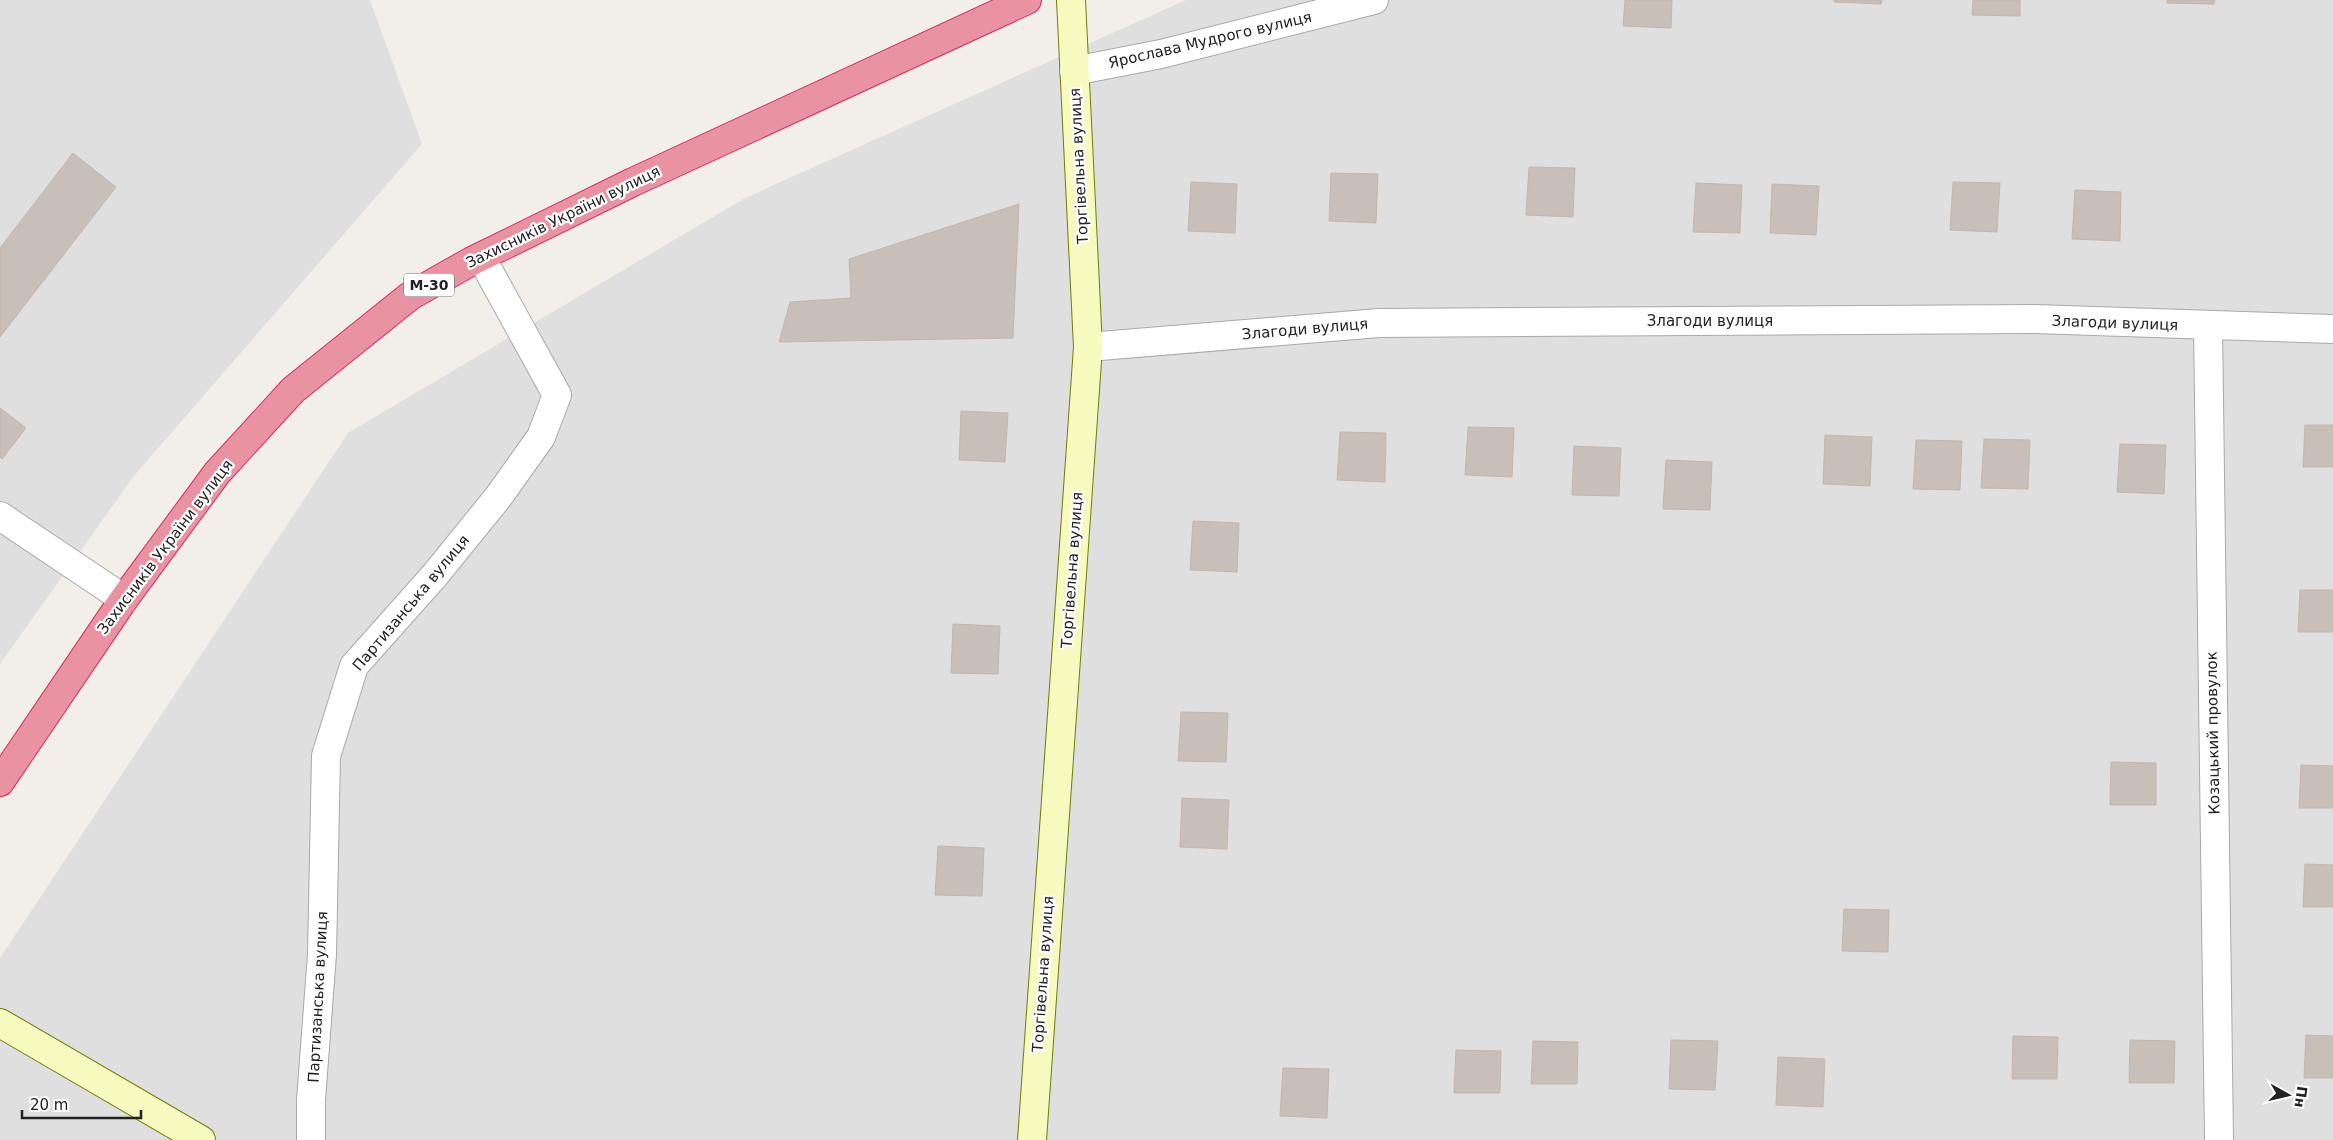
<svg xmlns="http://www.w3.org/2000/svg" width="2333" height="1140" viewBox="0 0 2333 1140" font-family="'DejaVu Sans',sans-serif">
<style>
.residential{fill:#e0dfdf}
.building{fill:#c7bfb8;stroke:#c4b6ab}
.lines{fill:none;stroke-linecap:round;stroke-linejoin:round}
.street-casing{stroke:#a9a9a9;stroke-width:30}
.secondary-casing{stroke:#707d05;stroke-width:30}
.highway-casing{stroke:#dc2a67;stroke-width:30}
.street{stroke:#fff;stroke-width:28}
.secondary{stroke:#f7fabf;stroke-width:28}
.highway{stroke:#e892a2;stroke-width:28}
.labels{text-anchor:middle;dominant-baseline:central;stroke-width:4.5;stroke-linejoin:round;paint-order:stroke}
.shield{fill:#fff;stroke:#646464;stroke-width:1}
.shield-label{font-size:14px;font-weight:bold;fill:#222}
.street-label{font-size:15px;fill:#222;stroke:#fff}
</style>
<rect width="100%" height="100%" fill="#f2efe9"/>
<path class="residential" d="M0,0H370L422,144L133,477L0,664Z
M1186,0H2333V1140H0V958L348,433L745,198Z"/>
<path class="building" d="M1625,0H1672L1671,28L1623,26Z
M1834,0H1882L1881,4L1834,2Z
M1973,0H2020V16L1972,15Z
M2167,0H2215L2214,4L2167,3Z
M73,153L116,187L0,337V248Z
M1529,167L1575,168L1573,217L1526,215Z
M1331,173L1378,174L1376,223L1329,221Z
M1191,182L1237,184L1235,233L1188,231Z
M1953,182L2000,183L1997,232L1950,230Z
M1696,183L1742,185L1740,233L1693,232Z
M1772,184L1819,186L1816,235L1770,233Z
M2075,190L2121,192L2120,241L2072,239Z
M1019,204L1013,338L779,342L790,302L851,298L849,259Z
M0,408L26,428L2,459L0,457Z
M961,411L1008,413L1005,462L959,460Z
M2305,425H2333V467H2303Z
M1468,427L1514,428L1512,477L1465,475Z
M1340,432L1386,433L1385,482L1337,480Z
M1825,435L1872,437L1870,486L1823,484Z
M1984,439L2030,440L2028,489L1981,488Z
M1916,440L1962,441L1960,490L1913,489Z
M2120,444L2166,445L2164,494L2117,492Z
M1574,446L1621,448L1619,496L1572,495Z
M1666,460L1712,462L1710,510L1663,509Z
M1193,521L1239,523L1237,572L1190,570Z
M2300,590H2333V632H2298Z
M953,624L1000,626L998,674L951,673Z
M1181,712L1228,713L1226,762L1178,761Z
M2111,762L2156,763V805H2110Z
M2301,765L2333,766V808H2299Z
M1182,798L1229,800L1227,849L1180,847Z
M938,846L984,848L982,896L935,895Z
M2305,864L2333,865V907H2303Z
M1844,909L1889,910L1888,952L1842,951Z
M2306,1035L2333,1036V1078H2304Z
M2013,1036L2058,1037L2057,1079H2012Z
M1671,1040L1718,1041L1715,1090L1669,1089Z
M2130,1040L2175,1041L2174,1083H2129Z
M1533,1041L1578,1042L1577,1084H1531Z
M1456,1050L1501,1051L1500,1093H1454Z
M1778,1057L1825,1059L1823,1107L1776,1105Z
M1283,1068L1329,1069L1327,1118L1280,1116Z"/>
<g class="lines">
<g class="street-casing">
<path id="street" d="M1074,71L1161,54L1374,0
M2208,326L2219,1140
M1088,347L1379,323L2035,319L2333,329
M0,516L124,599
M311,1140V1100L322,954L326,756L354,666L435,575L499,496L541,437L557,395L481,257"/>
</g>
<g class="secondary-casing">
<path id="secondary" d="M0,1023L201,1140
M1032,1140L1088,347L1071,0"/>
</g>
<g class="highway-casing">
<path id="highway" d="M0,782L124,599L217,473L293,390L410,296L472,261L633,182L1027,0"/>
</g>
<use href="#street" class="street"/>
<use href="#secondary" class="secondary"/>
<use href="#highway" class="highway"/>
</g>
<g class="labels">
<rect class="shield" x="404" y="273.5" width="50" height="23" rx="4"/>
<g class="shield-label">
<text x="429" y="285">М-30</text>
</g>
<g class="street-label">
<text transform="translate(1210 40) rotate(-13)">Ярослава Мудрого вулиця</text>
<text transform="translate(1079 166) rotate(-93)">Торгівельна вулиця</text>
<text transform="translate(563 217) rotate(-26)">Захисників України вулиця</text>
<text x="1710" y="321">Злагоди вулиця</text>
<text transform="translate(2115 323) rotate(2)">Злагоди вулиця</text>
<text transform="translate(1305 329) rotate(-5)">Злагоди вулиця</text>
<text transform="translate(165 547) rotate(-53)">Захисників України вулиця</text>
<text transform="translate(1072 570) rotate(-86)">Торгівельна вулиця</text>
<text transform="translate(411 603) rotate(-50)">Партизанська вулиця</text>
<text transform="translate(2213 733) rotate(-91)">Козацький провулок</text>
<text transform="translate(1043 974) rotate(-86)">Торгівельна вулиця</text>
<text transform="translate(318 997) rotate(-87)">Партизанська вулиця</text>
</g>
</g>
<g transform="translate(2288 1095) rotate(98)" stroke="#ffffff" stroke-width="4" paint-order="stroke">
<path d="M0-4L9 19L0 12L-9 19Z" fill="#222222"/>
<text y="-8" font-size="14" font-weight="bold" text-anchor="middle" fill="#222222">Пн</text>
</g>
<path d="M22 1110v8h119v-8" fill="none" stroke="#222222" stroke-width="2.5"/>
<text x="30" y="1110" font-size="15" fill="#222222" stroke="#ffffff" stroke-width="4" paint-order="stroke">20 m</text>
</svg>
